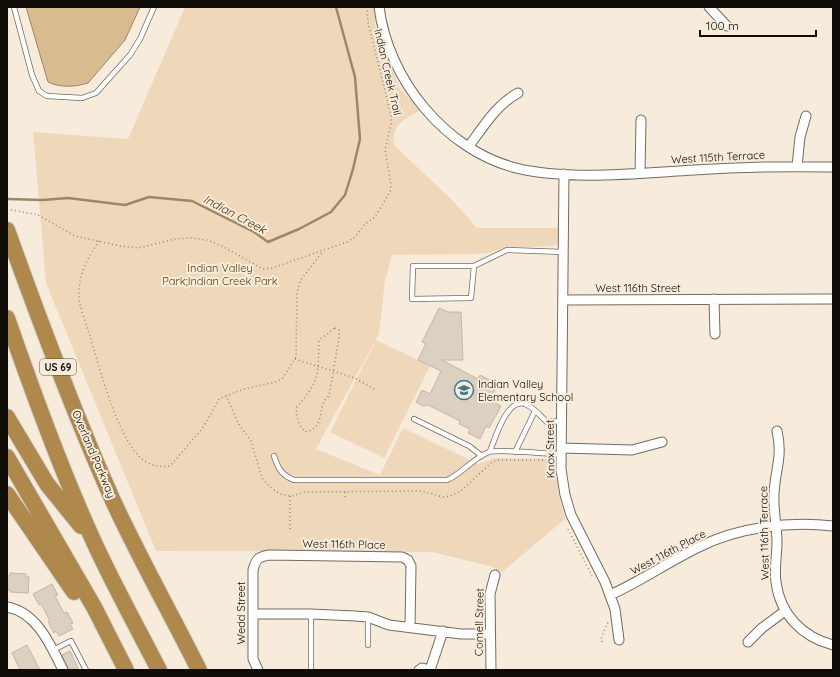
<svg xmlns="http://www.w3.org/2000/svg" width="840" height="677" viewBox="0 0 840 677" font-family="Quicksand,sans-serif">
<style>
.green{fill:#eed8b9}
.water{fill:#d8bb8f;stroke:#9c8766}
.lines{fill:none;stroke-linecap:round;stroke-linejoin:round}
.stream{stroke:#9c8766;stroke-width:2.5}
.building{fill:#dcd1c1;stroke:#c2b7a8}
.service-casing{stroke:#756b5d;stroke-width:6}
.minor-casing{stroke:#756b5d;stroke-width:11}
.motorway-casing{stroke:#d4d3d3;stroke-width:18}
.path{stroke:#8f877c;stroke-width:1.5;stroke-dasharray:1 3;stroke-linecap:butt}
.service{stroke:#fff;stroke-width:4.5}
.minor{stroke:#fff;stroke-width:9}
.motorway{stroke:#af884b;stroke-width:16}
.labels{text-anchor:middle;dominant-baseline:central;stroke-width:4;stroke-linejoin:round;paint-order:stroke}
.shield{fill:#f7ecdc;stroke:#555048;stroke-width:1}
.shield-label{font-size:10px;font-weight:bold;fill:#100d08}
.street-label{font-size:11px;fill:#100d08;stroke:#f7ecdc}
.park-label{font-size:11px;fill:#5c3e06;stroke:#f7ecdc}
.poi-label{font-size:11px;fill:#100d08;stroke:#f7ecdc;text-anchor:start}
.water-label{font-size:12px;font-style:italic;fill:#432e0a;stroke:#f7ecdc}
</style>
<rect width="100%" height="100%" fill="#f7ecdc"/>
<path class="green" d="M185,7H376L375,25L400,89L420,110C405,120 391,124 394,145L454,202L477,228H558V243L554,246L503,248L489,253L472,254L392,255L385,281L379,334L316,449L380,475L403,428L478,464L494,458L554,459L559,496L565,519L502,572L489,566L432,552L156,551L46,283L33,132L128,139Z
M376,340L430,366L384,458L330,432Z"/>
<path class="water" d="M26,7H140L125,40L88,83C76,87 60,88 48,82Z"/>
<g class="lines">
<path class="stream" d="M7,199L43,200L68,198L125,205L149,197L192,201L254,232L268,242L299,229L331,212L345,195L353,169L360,139L355,77L336,7"/>
</g>
<path class="building" d="M439,308L448,312H461L463,360H442L478,379L480,375L498,384L490,400L501,406L489,428L486,426L480,439L468,433L470,429L459,424L460,421L428,405L423,406L416,402L422,390L430,394L441,371L418,360L426,343L422,342Z
M10,573L26,574V577H29L28,593L10,592V590H7V576H10Z
M52,584L58,595L55,596L64,613L67,612L73,623L70,624L73,629L59,636L56,631L54,633L48,622L50,621L41,604L39,605L33,594Z
M27,645L40,670H20L12,653Z
M70,651L78,668L75,670H69L62,655Z"/>
<g class="lines">
<g class="service-casing">
<path id="service" d="M14,7L32,75L39,91L47,96L82,98L96,93L130,55L140,39L154,7
M474,266L471,298L412,299L413,266H474L507,250L563,252
M414,419L469,446L482,456
M490,451C495,439 507,397 525,404C534,407 540,416 547,422L561,421
M515,452L535,411
M274,456C278,468 281,475 294,480H447C463,473 473,458 489,452C497,449 549,454 561,454
M311,614V670
M368,645V617
M53,650L71,641L86,670"/>
</g>
<g class="minor-casing">
<path id="minor" d="M379,7C388,79 445,150 516,168C568,181 641,173 694,170C741,167 787,166 833,167
M709,7L727,26
M469,146C484,126 496,105 518,93
M797,166L800,137L806,116
M640,173L641,120
M564,174L561,469L565,495L571,515L605,582L615,609L619,640
M714,299L715,334
M563,300L833,299
M777,431C783,457 775,470 774,494C773,510 777,526 777,542C777,555 774,569 776,582C780,614 802,637 833,645
M561,448L632,450L662,442
M610,595C641,581 668,562 699,547C738,527 789,521 833,526
M7,607C37,612 51,646 63,670
M253,614H311L355,616L368,617L389,625L461,634H490
M748,642L762,628L785,611
M258,670L253,659V570C256,559 258,557 269,555L402,557L408,560L411,566L410,627
M419,670L422,668L430,670L443,631
M491,670L490,594L495,575"/>
</g>
<g class="motorway-casing">
<path id="motorway" d="M7,230C40,322 74,414 114,503C140,559 171,614 199,670
M7,318C33,393 60,468 93,540C113,584 137,627 159,670
M7,417L47,484L81,526
M7,457L94,607L126,670
M7,494L74,592"/>
</g>
<path class="path" d="M7,209L38,215L75,236L120,246L138,248L175,239L191,238L207,240L222,246L263,269L272,268L347,242L355,237L365,224L375,217L390,192L391,185L385,150L391,124V115L368,22L367,7
M99,241C89,256 79,273 79,292C78,305 85,320 89,333C99,366 115,429 137,454C145,464 157,468 170,466L202,429L219,399L244,389L275,382L282,379L296,357L297,293L300,281L323,251
M335,328L339,330V338L329,396C315,406 328,424 307,432C298,428 297,417 296,408C320,380 318,376 319,340Z
M295,359L355,378L376,390
M226,395L238,423L251,441L262,478L270,487L280,494L292,496L305,492L421,491L443,497L450,496L461,491L492,462L498,460H544
M345,492V499
M290,496V532
M568,529L593,578
M602,642L601,639L608,622"/>
<use href="#service" class="service"/>
<use href="#minor" class="minor"/>
<use href="#motorway" class="motorway"/>
</g>
<defs>
<g id="school-ring" transform="scale(1)"><circle r="9.5" fill="#f7ecdc" stroke="#3f7992" stroke-width="1.5"/><path d="M0-5L7-2L0 1L-7-2ZM-4 1L0 2.5L4 1V4Q0 6-4 4Z" fill="#3f7992"/></g>
</defs>
<g fill-rule="evenodd">
<use href="#school-ring" x="464" y="390"/>
</g>
<g class="labels">
<rect class="shield" x="40" y="359" width="36" height="16" rx="3"/>
<g class="shield-label">
<text x="58" y="367">US 69</text>
</g>
<g class="street-label">
<text transform="translate(388 72) rotate(77)">Indian Creek Trail</text>
<text transform="translate(718 157) rotate(-3)">West 115th Terrace</text>
<text x="638" y="288">West 116th Street</text>
<text transform="translate(550 449) rotate(-91)">Knox Street</text>
<text transform="translate(94 454) rotate(67)">Overland Parkway</text>
<text transform="translate(764 533) rotate(-91)">West 116th Terrace</text>
<text transform="translate(344 544) rotate(1)">West 116th Place</text>
<text transform="translate(668 552) rotate(-28)">West 116th Place</text>
<text transform="translate(241 613) rotate(-90)">Wedd Street</text>
<text transform="translate(479 622) rotate(-89)">Comell Street</text>
</g>
<g class="park-label">
<text x="220" y="268">Indian Valley<tspan x="220" dy="13">Park;Indian Creek Park</tspan></text>
</g>
<g class="poi-label">
<text x="478" y="384">Indian Valley<tspan x="478" dy="13">Elementary School</tspan></text>
</g>
<g class="water-label">
<text transform="translate(235 214) rotate(28)">Indian Creek</text>
</g>
</g>
<rect width="840" height="677" fill="none" stroke="#100d08" stroke-width="16"/>
<path d="M700 30v6h116v-6" fill="none" stroke="#100d08" stroke-width="2"/>
<text x="706" y="30" font-size="12" fill="#100d08" stroke="#f7ecdc" stroke-width="3" paint-order="stroke">100 m</text>
</svg>
